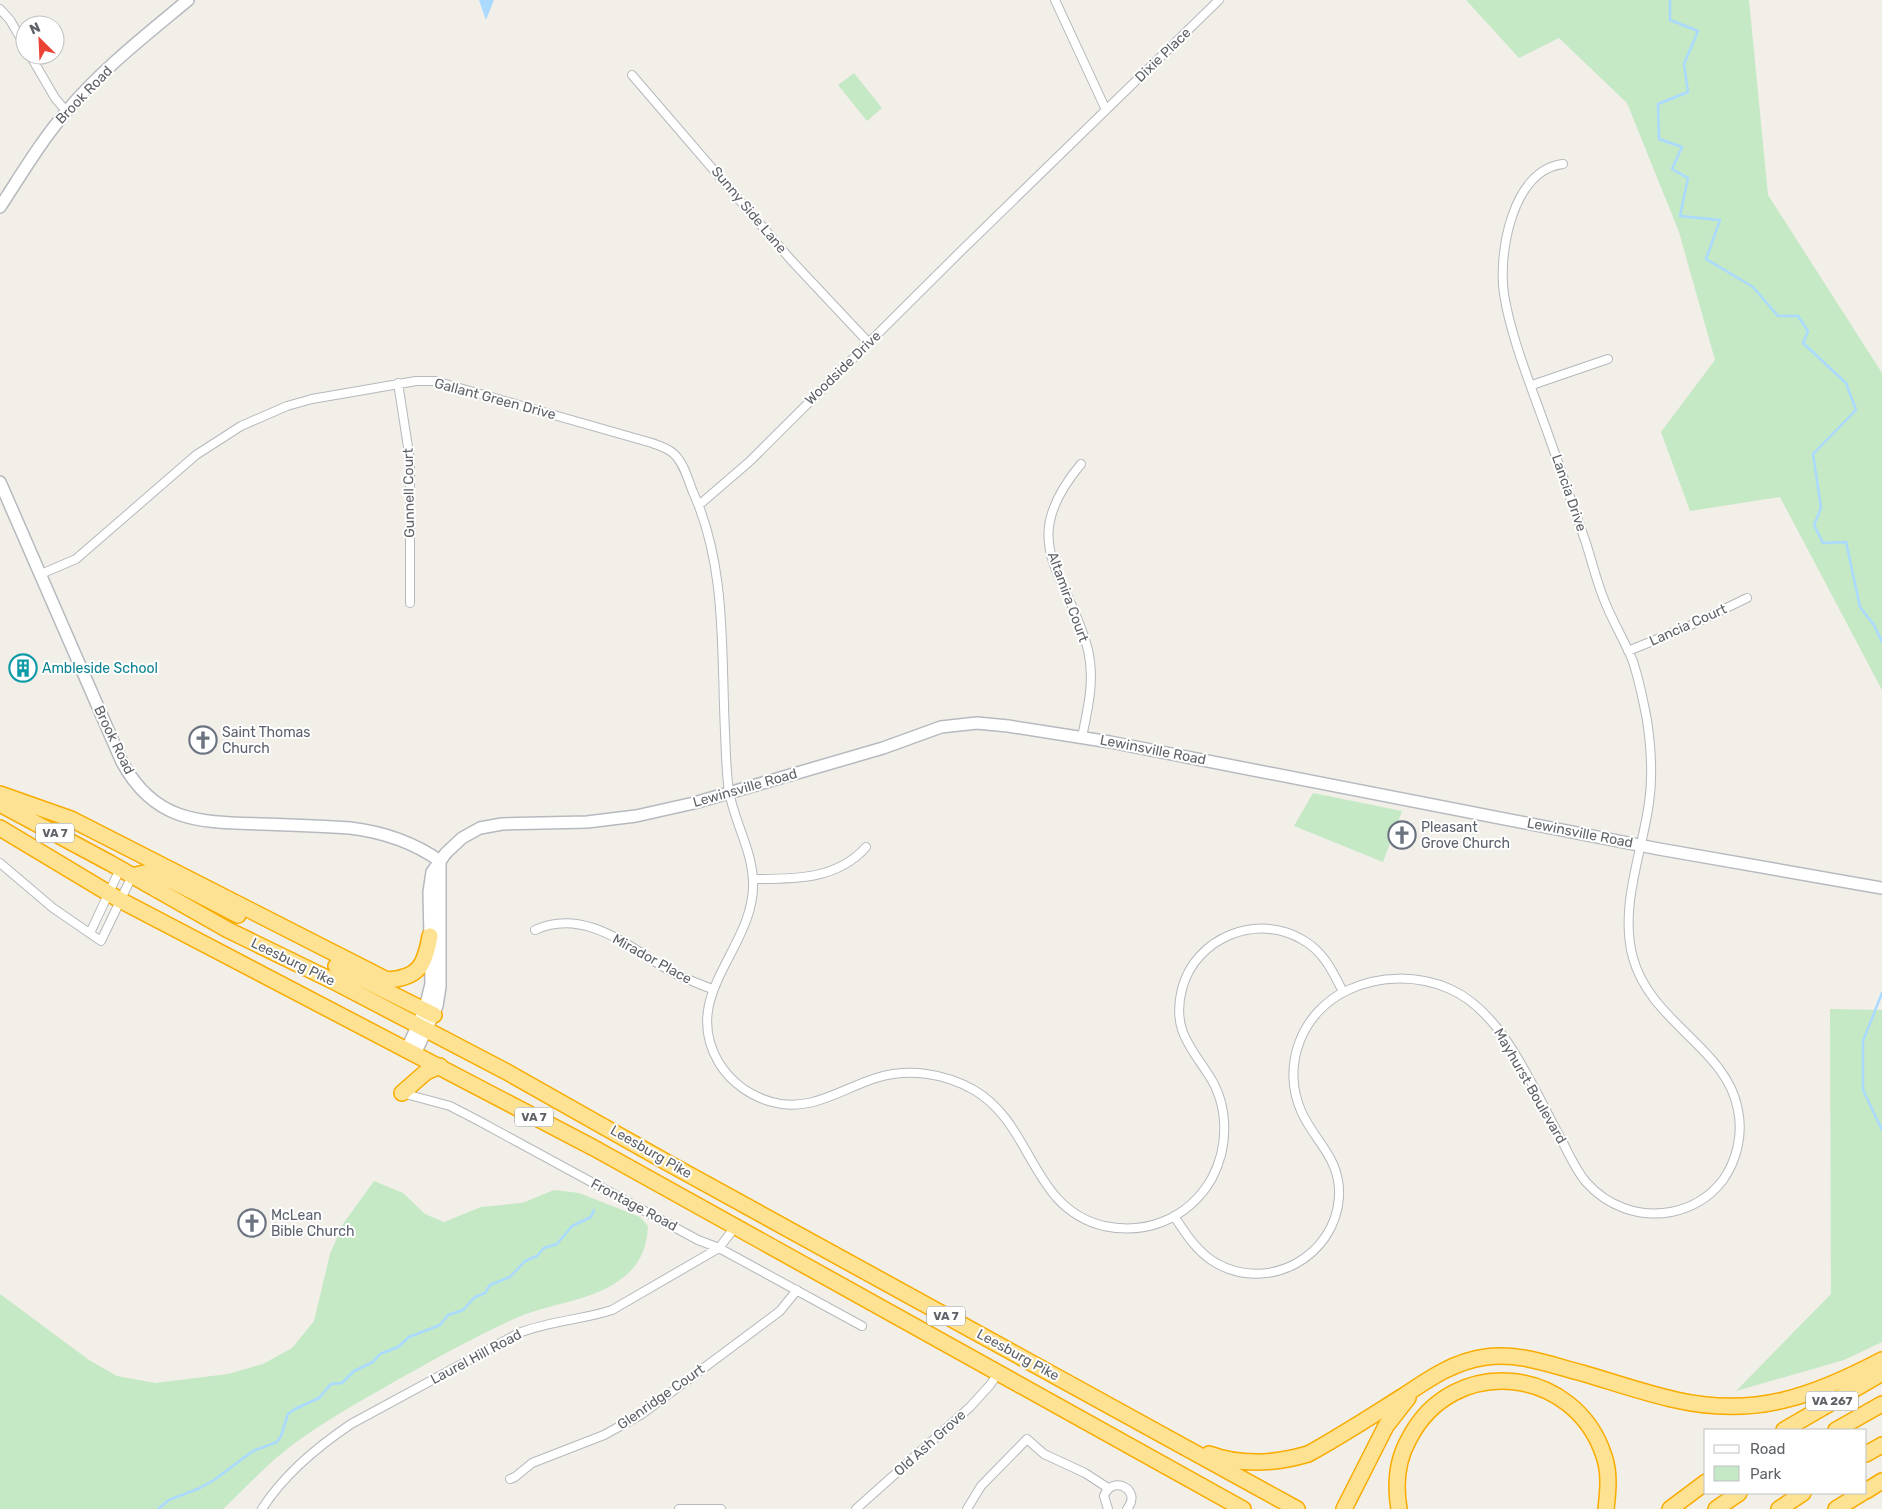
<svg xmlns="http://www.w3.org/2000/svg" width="1882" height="1509" viewBox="0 0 1882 1509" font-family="Rubik,sans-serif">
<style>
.green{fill:#c5e8c5}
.water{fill:#aadaff}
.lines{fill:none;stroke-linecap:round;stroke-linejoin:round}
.stream{stroke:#aadaff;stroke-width:2.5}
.street-casing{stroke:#b5b8bc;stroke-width:10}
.secondary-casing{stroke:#b6babf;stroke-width:14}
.highway-casing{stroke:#f9ab00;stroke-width:18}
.street{stroke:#fff;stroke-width:8}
.secondary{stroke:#fff;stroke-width:11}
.highway{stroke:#fde293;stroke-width:15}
.labels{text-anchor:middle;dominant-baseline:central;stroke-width:4;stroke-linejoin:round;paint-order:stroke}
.shield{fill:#fff;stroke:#8f9295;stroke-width:1}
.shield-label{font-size:12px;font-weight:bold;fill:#5f6368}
.street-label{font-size:14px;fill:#5f6368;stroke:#fff}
.culture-label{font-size:14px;fill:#0d838f;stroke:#fff;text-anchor:start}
.worship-label{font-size:14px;fill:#5b616d;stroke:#fff;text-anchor:start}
</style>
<rect width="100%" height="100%" fill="#f1efe8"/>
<path class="green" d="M1466,0H1749L1768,195L1882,373V690L1780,497L1690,511L1661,432L1715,360L1679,232L1627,103L1559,38L1519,58Z
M854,73L882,108L867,121L838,85Z
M1313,793L1402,811L1383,862L1294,826Z
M1830,1009L1882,1010V1342L1844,1360L1736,1391L1831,1294Z
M374,1181L403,1193L425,1214L444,1222L481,1207L522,1203L554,1190L579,1193L640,1217L648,1226C647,1246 641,1263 625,1276C594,1302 552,1302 516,1318C474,1337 433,1360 392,1383C352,1406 310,1429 275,1459C257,1475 240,1493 223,1509H0V1294L89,1360L117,1376L155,1383L228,1374L263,1364L292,1348L314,1321L330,1254L343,1224Z"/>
<path class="water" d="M479,0H494L486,20Z"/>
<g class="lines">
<path class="stream" d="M1670,0V20L1698,31L1684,64L1688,92L1658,104L1659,139L1682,147L1672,169L1688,178L1680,216L1720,220L1706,259L1753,287L1778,316H1798L1808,331L1803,343L1846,383L1856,410L1813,454L1821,508L1814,525L1823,543L1846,542L1860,607L1874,625L1882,642
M1882,993L1863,1041V1090L1882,1130
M158,1509L169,1500L200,1488L214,1480L253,1451L277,1442L281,1436L288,1414L295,1409L319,1398L331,1384L342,1383L354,1371L373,1362L380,1354L398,1347L409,1337L440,1325L448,1315L463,1310L475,1297L485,1293L490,1285L510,1277L525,1261L537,1256L544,1248L557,1244L572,1226L591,1217L594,1210"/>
<g class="street-casing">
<path id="street" d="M1055,0L1106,110
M0,9L10,20L25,46
M30,55L55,98L66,111
M632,75L791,260L869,343
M398,383L410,460V603
M1532,385L1608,359
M1081,464C1014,544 1068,572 1088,650C1095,680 1088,708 1082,737
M699,505L749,462L960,252L1219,0
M41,574L76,559L196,455L241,426L287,406L312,399L416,381H435L652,443C660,446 668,448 674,454C684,463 688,480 693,492C727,567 721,651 725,732C726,752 726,772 729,791C734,821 752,850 753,881C756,948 678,994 719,1063C731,1082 750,1096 772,1102C810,1113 841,1089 876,1078C909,1068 944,1073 974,1090C1034,1125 1030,1208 1104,1226C1123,1230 1144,1229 1162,1222C1183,1214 1201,1198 1212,1178C1229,1146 1229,1105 1208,1074C1189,1045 1172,1028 1182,989C1195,938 1257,912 1303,940C1324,952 1333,972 1343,992
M1628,651L1687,627L1747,598
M0,863L53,908L101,941L132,876
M753,879C794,879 837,880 866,847
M535,930C587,906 633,951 676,974C688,980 700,984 712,989
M90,933L120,869
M402,1093L450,1106L479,1121L698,1240L719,1248L862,1326
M1174,1216C1186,1234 1197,1252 1216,1263C1268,1293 1335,1257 1339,1197C1341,1159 1316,1143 1302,1113C1280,1066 1302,1011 1348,990C1380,975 1418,975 1450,989C1503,1012 1533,1088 1560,1137C1568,1152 1575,1169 1586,1182C1607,1206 1639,1218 1671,1212C1691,1208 1710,1197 1723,1180C1737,1160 1743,1134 1738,1110C1727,1048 1651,1023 1633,958C1619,908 1642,853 1649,803C1653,776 1651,747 1647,720C1643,700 1639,678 1632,659C1624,640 1613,622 1605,602C1597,583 1592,562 1586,543C1573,506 1561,470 1548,434C1533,391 1511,339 1504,294C1498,254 1512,170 1563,164
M510,1479L515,1477L532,1463L604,1435L642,1414L780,1311L797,1290
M262,1509C284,1474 317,1447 351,1424L519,1333C549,1321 581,1320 612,1310L719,1248L735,1227
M679,1509H721
M856,1509L970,1407L990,1385L999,1372
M967,1509L981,1486L1027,1439L1044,1454L1085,1473L1108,1488
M1108,1509L1104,1496C1112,1474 1143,1490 1127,1509"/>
</g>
<g class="secondary-casing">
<path id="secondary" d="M0,207C21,175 41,141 66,112C101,70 146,35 188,0
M0,482L122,762C155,823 200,822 262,824C292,825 321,826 350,828C383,832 413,842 440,861
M407,1049L425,1008L431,984L429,892L432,872L446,853L462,838L480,828L502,824L587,822L636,816L694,803L780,778L883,748L941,727L977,723L1008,726L1110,742L1659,849L1882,888
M415,1054L437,1006L440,987V861"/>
</g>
<g class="highway-casing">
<path id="highway" d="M0,794L71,819L387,980C419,978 425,965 430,936
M0,804L110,863L228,930L337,983L507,1072L668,1163L1297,1509
M0,828L120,900L594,1148L1243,1509
M132,876L144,873L161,875L238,915
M336,966L434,1015
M402,1093L426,1072L440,1066
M1784,1430L1882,1373
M1836,1430L1882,1404
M1209,1454C1242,1466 1274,1464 1308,1454C1341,1436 1373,1415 1405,1395C1430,1378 1455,1361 1486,1357C1518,1352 1551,1365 1582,1373C1613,1382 1644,1393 1676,1400C1755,1418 1814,1396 1882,1360
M1866,1454L1882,1445
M1866,1491L1882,1481
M1344,1509L1386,1426L1408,1398
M1399,1509C1395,1485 1397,1460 1409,1439C1453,1353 1575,1366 1604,1456C1610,1473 1608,1491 1606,1509
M1670,1509L1706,1482
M1716,1509L1739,1493
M1779,1509L1803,1493
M1836,1509L1862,1493"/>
</g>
<use href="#street" class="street"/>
<use href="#secondary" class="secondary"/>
<use href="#highway" class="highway"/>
</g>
<defs>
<g id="building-ring" transform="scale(1.4375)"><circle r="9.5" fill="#fff" stroke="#0f9aa8" stroke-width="1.5"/><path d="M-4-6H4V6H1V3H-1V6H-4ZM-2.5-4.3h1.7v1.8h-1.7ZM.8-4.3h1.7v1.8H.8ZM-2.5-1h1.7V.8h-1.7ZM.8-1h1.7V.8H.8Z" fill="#0f9aa8"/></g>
<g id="church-ring" transform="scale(1.4375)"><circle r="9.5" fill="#fff" stroke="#6b7280" stroke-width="1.5"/><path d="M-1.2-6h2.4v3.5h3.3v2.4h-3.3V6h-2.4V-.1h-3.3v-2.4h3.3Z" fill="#6b7280"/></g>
</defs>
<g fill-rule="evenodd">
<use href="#building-ring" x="23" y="668"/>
<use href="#church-ring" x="203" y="740"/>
<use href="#church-ring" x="1402" y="835"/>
<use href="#church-ring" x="252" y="1223"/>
</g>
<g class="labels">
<g class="shield">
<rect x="36" y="823.5" width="38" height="19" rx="4"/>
<rect x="515" y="1107.5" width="38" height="19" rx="4"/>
<rect x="927" y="1306.5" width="38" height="19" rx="4"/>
<rect x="1806" y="1391.5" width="52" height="19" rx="4"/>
</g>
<g class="shield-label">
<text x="55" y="833">VA 7</text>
<text x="534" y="1117">VA 7</text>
<text x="946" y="1316">VA 7</text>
<text x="1832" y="1401">VA 267</text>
</g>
<g class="street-label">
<text transform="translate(1163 55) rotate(-44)">Dixie Place</text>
<text transform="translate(84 95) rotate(-46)">Brook Road</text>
<text transform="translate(749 210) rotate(50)">Sunny Side Lane</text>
<text transform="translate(843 368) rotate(-44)">Woodside Drive</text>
<text transform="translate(495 399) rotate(15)">Gallant Green Drive</text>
<text transform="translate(409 493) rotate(-91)">Gunnell Court</text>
<text transform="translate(1569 493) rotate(71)">Lancia Drive</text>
<text transform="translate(1068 597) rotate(70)">Altamira Court</text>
<text transform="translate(1688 625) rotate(-24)">Lancia Court</text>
<text transform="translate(114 740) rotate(64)">Brook Road</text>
<text transform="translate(1153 750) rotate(11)">Lewinsville Road</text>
<text transform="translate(745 788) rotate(-16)">Lewinsville Road</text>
<text transform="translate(1580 833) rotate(11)">Lewinsville Road</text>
<text transform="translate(652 959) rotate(29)">Mirador Place</text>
<text transform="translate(293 962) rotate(26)">Leesburg Pike</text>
<text transform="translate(1530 1086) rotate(60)">Mayhurst Boulevard</text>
<text transform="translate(651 1152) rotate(30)">Leesburg Pike</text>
<text transform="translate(634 1205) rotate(28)">Frontage Road</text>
<text transform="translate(1018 1355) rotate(29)">Leesburg Pike</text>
<text transform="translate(476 1357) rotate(-28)">Laurel Hill Road</text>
<text transform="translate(661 1397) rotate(-35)">Glenridge Court</text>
<text transform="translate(930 1443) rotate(-42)">Old Ash Grove</text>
</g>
<g class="culture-label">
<text x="42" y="668">Ambleside School</text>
</g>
<g class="worship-label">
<text x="222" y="732">Saint Thomas<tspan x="222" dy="16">Church</tspan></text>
<text x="1421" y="827">Pleasant<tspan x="1421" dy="16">Grove Church</tspan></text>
<text x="271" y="1215">McLean<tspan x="271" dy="16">Bible Church</tspan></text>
</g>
</g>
<rect x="1704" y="1429" width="162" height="65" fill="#ffffff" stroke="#bfc1c3"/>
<rect x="1714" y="1445" width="25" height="8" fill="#ffffff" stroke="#bfc1c3"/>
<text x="1750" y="1454" font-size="15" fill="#5f6368">Road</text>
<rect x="1714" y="1466" width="25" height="15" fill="#c5e8c5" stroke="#bfc1c3"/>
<text x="1750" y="1479" font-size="15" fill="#5f6368">Park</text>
<g transform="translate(40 40) rotate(336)"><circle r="24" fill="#ffffff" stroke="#bfc1c3"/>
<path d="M0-4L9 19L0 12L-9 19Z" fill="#ea4335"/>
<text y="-8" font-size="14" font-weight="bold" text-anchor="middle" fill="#5f6368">N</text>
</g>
</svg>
